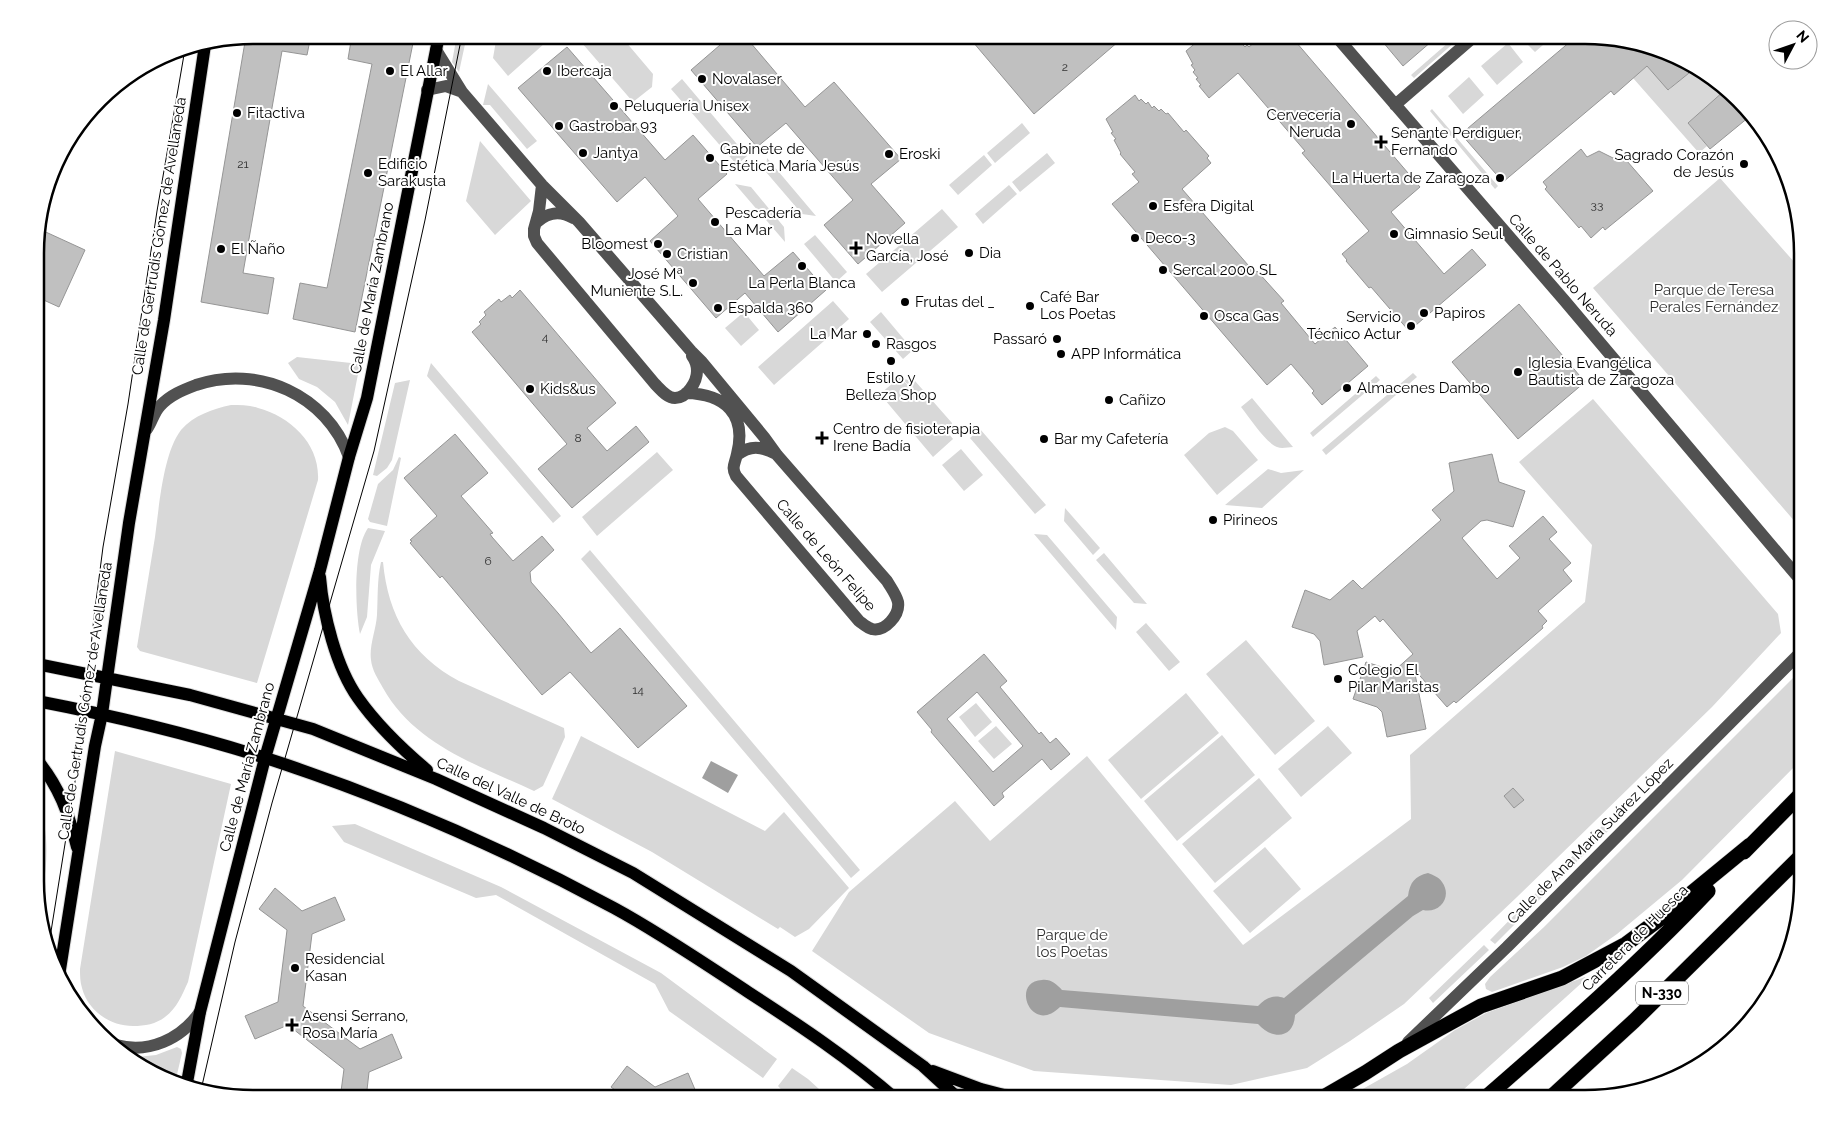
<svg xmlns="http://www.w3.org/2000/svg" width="1838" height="1134" viewBox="0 0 1838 1134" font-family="Raleway,sans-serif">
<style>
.green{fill:#d8d8d8}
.water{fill:#9f9f9f}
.building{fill:#c0c0c0;stroke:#959595;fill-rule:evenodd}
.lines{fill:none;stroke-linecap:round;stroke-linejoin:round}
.major-casing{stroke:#dbdbdb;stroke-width:14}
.highway-casing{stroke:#dbdbdb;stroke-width:16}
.minor{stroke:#515151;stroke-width:12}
.major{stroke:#000;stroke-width:12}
.highway{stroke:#000;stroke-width:15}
.tram{stroke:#000;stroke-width:1}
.poi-dot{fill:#000;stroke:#fff;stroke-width:2}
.labels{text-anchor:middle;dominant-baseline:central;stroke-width:4;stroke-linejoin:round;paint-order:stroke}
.number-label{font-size:12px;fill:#303030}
.shield{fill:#fff;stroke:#4c4c4c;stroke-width:1}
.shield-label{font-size:14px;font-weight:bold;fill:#000}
.poi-label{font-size:15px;fill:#000;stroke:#fff;text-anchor:start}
.street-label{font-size:15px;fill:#000;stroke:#fff}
.park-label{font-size:15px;fill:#2f2f2f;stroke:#fff}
.rim{fill:none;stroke:#000;stroke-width:2.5}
</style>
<rect width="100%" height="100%" fill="#fff"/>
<path class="green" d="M457,35H467L459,72L452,62Z
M497,35H554L508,76L493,58Z
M575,35H620L653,74L652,87L633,102Z
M1457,35H1463L1414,78L1411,75Z
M1540,35H1561L1564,38L1557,44L1551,38L1535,52L1528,45Z
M1508,43L1523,62L1497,85L1481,66Z
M1676,58L1706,72L1718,84L1714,87L1720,95L1688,123L1707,146L1699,153L1633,78L1647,66L1669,90L1688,73Z
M1469,77L1484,95L1463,114L1448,96Z
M682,79L747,156L737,165L671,89Z
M488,84L537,141L527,149L490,105H483Z
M1432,109L1498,186L1495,189L1430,111Z
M1022,123L1030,133L995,163L987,153Z
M480,141L531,201L495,235L466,201Z
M1047,153L1055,163L1020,192L1012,182Z
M984,155L992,165L958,195L949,185Z
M767,158L816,216L802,214L766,172Z
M1720,178L1803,272V531L1593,288Z
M735,184L751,187L784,227L785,242Z
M1009,185L1017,194L983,224L975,214Z
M942,209L958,227L882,292L866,274Z
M815,235L847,272L836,282L804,244Z
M833,301L849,319L774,385L758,367Z
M744,312L759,330L741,346L725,328Z
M881,312L913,350L903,359L870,322Z
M297,357L360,364L348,425L335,402L317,387L299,379L288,363Z
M431,363L561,516L553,523L427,376Z
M1413,373L1417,377L1326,455L1322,450Z
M1376,376L1380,380L1313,437L1310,433Z
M900,377L912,390L903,379L915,381L952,423L949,434L953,439L933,457L880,394Z
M410,380L392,460L387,468L377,476L373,475L395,383Z
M1252,398L1293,447C1288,447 1282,449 1277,447C1265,442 1250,418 1241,407Z
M1593,399L1778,614L1781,633L1712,707L1517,897L1404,1004L1350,1041L1307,1068L1231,1085L1034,1071L929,1033L812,951L849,892L955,801L990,841L1087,756L1243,945L1411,819L1410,755L1585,602L1592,545L1519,462Z
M231,405C240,405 250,405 258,408C291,417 320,444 318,480L257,683L140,651L137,647C143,610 149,574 155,537C159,508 163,453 181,430C194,415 213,409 231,405Z
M1225,427L1233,431L1258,460L1217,495L1184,455L1209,433Z
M980,429L1046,505L1035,514L970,438Z
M961,449L983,475L964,491L942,465Z
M657,452L673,470L597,536L582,517Z
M399,457L401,458L387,526L370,522L368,519L378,484L393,470Z
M1268,469L1281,473L1304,470L1262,508L1225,505Z
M1065,508L1100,548L1093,555L1064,521Z
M368,528L385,531L371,565L367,617L360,634C355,609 353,549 368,528Z
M1034,534L1047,535L1117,617L1116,630Z
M590,550L860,870L851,878L581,559Z
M1104,553L1147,604L1134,603L1096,560Z
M381,562H383C388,616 411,655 459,681L564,728L565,737L543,786L534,791C478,765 415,745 383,688C378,679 372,670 371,660C369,646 376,630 377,615C378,597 377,580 381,562Z
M1146,623L1180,662L1169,671L1136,632Z
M1246,640L1315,721L1275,755L1206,674Z
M1803,668V758L1682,880L1617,934L1586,956L1563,967L1492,992L1486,989L1485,984L1490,977L1544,927Z
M1186,693L1219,733L1141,799L1108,760Z
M976,703L992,722L975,737L959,717Z
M996,726L1012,744L994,759L978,741Z
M1328,726L1352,753L1301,797L1278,769Z
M1222,735L1255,775L1177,841L1144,801Z
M581,736L765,831L784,812L849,888L809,929L795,937L780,927L778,929L652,852L552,799Z
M115,751L231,784L188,982C182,995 177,1008 165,1017C156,1024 145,1026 133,1026C110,1026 88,1011 82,988C80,982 80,975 80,969Z
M1259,778L1292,818L1215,883L1182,844Z
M37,799C49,829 48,858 43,889L37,890Z
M355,824L501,887L661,973L777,1059L763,1078L669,1011L655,984L496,895L476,898L344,842L332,826Z
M1604,824L1610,829L1555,883L1551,878Z
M1265,847L1301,889L1250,933L1213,891Z
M1544,885L1550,889L1495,944L1490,940Z
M1484,945L1489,950L1433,1003L1429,998Z
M1585,977L1586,979L1453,1099H1345L1407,1064L1455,1030L1486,1013Z
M177,1047L181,1049L182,1053L175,1083L132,1062L128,1058L156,1055Z
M792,1068L808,1079L830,1099H790L778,1086Z"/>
<path class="water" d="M711,761L738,775L728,793L702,778Z
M1428,873C1433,875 1439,877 1442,882C1453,897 1439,914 1423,910L1413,916L1295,1015C1294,1039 1272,1040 1258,1024L1060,1007C1031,1036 1010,981 1042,980C1051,979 1056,984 1062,990L1258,1006C1265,998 1274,994 1284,998L1408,896C1410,882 1415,876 1428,873Z"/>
<path class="building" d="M253,35H311L307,55L282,51L243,273L274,278L268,314L201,302L246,36Z
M352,35H400L414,38L355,332L293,319L300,283L327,288L372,64L348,59Z
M711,35H744L805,107L834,82L901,159L871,184L905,223L858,264L824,225L853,200L786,123L757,147L691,70L720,45Z
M967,35H1126L1034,114Z
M1205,35H1232L1239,43L1240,42L1245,47L1247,45L1249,47L1263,35H1290L1420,187L1391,212L1444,274L1472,249L1486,265L1409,331L1371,287L1369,288L1346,261L1347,260L1342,254L1369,231L1302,153L1305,151L1238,73L1209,98L1199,86L1201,85L1196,79L1198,78L1193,72L1195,70L1191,65L1193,64L1186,51Z
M1377,35H1439L1403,66Z
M1578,35L1642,43L1676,58L1689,73L1668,90L1647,66L1614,95L1611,91L1503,182L1461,134Z
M567,47L665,160L693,135L727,174L698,199L764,276L793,252L826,290L778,332L745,293L716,318L650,241L678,216L645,177L617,202L518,88Z
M1724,91L1749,117L1710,149L1688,123Z
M1135,95L1139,101L1141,99L1146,104L1148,102L1152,108L1154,106L1159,111L1161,109L1166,114L1168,113L1184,132L1186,130L1209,156L1207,158L1211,163L1182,189L1255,273L1257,271L1284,301L1281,303L1315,344L1335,327L1368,366L1322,405L1312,393L1314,391L1291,364L1267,385L1112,204L1139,182L1132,174L1135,172L1120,154L1121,153L1114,140L1116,139L1111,133L1113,132L1106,119Z
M1581,149L1587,157L1599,151L1613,158L1620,153L1653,191L1605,230L1603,227L1591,238L1581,226L1579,228L1545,189L1547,187L1543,182Z
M37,228L85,250L59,307L37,297Z
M520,290L616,403L587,428L607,451L636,426L649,442L572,508L538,469L567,444L472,332L481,324L479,322L486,315L484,312L499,299L501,302L510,295L512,298Z
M1519,304L1585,382L1518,439L1452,362Z
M455,434L488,473L461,496L493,533L490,534L492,537L513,561L542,536L554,550L530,572L531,582L558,613L591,653L620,628L687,706L638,748L570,672L542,695L442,576L440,578L410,543L412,541L410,540L437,516L404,478Z
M1492,454L1499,482L1525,491L1513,527L1487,520L1481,521L1462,538L1497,579L1520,558L1509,546L1543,516L1557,532L1549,539L1571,563L1563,570L1572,581L1538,611L1547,621L1542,626L1543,628L1456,703L1454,701L1447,707L1414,669L1426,729L1387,737L1382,712L1377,707L1353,699L1366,662L1394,671L1413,654L1383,619L1380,622L1375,616L1357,631L1363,657L1324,665L1320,641L1314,634L1292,627L1305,590L1330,600L1353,580L1362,589L1441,520L1432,510L1454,491L1449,463Z
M984,654L1007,681L1000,687L1039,734L1041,732L1050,743L1056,738L1070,754L1051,770L1042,759L1002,793L1004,797L994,806L931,732L932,730L917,712ZM977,692L1023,746L993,772L947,719Z
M1513,788L1524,800L1514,808L1504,796Z
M275,888L302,911L335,897L345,920L312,934L303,1006L360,1049L392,1034L402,1058L369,1072L366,1099H340L344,1069L288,1025L255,1039L245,1016L278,1002L287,930L259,909Z
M627,1066L655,1087L688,1073L699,1099H627L611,1087Z"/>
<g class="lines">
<g class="major-casing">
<path id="major" d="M320,577C323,614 336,667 358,698C377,725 402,749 427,770
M37,664L190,695L313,729L436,779L544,828L633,873L791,971L923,1066L959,1099
M37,701C120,717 203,737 284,764C397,802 508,851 614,908C660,933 704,963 748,992C799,1025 850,1059 896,1099
M37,760C59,786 69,814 77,847
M59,976L95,746L102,714L129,523L164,320L205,45
M933,1071L981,1089L1019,1099
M186,1088L200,1012L265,758L320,570L349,457L367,398L439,35"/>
</g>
<g class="highway-casing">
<path id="highway" d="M1744,852L1803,792
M1320,1099L1365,1073L1399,1051L1481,1006L1562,978L1626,944L1661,918L1750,845
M1484,1099C1561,1032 1638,965 1708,891
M1549,1099L1634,1021L1803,854"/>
</g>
<path class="minor" d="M1335,35L1564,300L1803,583
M436,50L462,92L542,185L579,222L691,351L702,362L764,437L777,455L887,581C891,588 896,594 898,602C900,615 885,632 872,629C867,628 862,623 859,621L736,476C731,467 735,464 737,454C747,414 725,394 686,393
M427,90L446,86L460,91
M1395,105L1476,35
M542,185L539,211L534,229V236L537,243L655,384C660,389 667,398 675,398C687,398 697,382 697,371C697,366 695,360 692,356
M537,222C547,213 560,210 573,218
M147,429C152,422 154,412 160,406C170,395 183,390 196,385C258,364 327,395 349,457
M737,455C750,445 761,446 776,454
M1408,1042L1507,947L1803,650
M116,1045C149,1054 181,1039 200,1012"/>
<use href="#major" class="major"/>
<use href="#highway" class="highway"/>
<path class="tram" d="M49,944L81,744L94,617L103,547L128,404L157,211L185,49
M201,1090L235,942L272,803L374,451L425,220L462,35"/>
</g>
<g class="poi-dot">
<circle cx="390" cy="71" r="5"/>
<circle cx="547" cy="71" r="5"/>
<circle cx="702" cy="79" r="5"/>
<circle cx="614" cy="106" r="5"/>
<circle cx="237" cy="113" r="5"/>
<circle cx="1351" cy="124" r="5"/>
<circle cx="559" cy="126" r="5"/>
<path d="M1378.5 134.5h5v5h5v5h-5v5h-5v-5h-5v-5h5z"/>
<circle cx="583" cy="153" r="5"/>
<circle cx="889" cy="154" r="5"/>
<circle cx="710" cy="158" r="5"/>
<circle cx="1744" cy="164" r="5"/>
<circle cx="368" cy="173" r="5"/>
<circle cx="1500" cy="178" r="5"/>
<circle cx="1153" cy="206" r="5"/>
<circle cx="715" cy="222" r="5"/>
<circle cx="1394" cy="234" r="5"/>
<circle cx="1135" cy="238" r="5"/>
<circle cx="658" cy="244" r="5"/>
<path d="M853.5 240.5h5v5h5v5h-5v5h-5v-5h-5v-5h5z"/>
<circle cx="221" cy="249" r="5"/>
<circle cx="969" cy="253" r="5"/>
<circle cx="667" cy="254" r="5"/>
<circle cx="802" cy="266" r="5"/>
<circle cx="1163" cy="270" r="5"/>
<circle cx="693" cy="283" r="5"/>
<circle cx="905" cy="302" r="5"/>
<circle cx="1030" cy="306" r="5"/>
<circle cx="718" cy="308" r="5"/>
<circle cx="1424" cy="313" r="5"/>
<circle cx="1204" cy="316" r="5"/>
<circle cx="1411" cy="326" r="5"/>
<circle cx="867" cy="334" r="5"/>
<circle cx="1057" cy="339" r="5"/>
<circle cx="876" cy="344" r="5"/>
<circle cx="1061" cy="354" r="5"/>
<circle cx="891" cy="361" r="5"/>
<circle cx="1518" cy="372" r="5"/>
<circle cx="1347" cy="388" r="5"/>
<circle cx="530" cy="389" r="5"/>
<circle cx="1109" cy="400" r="5"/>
<path d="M819.5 430.5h5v5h5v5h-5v5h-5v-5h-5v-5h5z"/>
<circle cx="1044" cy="439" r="5"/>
<circle cx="1213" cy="520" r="5"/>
<circle cx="1338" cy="679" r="5"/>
<circle cx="295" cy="968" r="5"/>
<path d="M289.5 1017.5h5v5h5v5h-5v5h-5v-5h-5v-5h5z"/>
</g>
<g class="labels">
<g class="number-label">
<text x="1065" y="67">2</text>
<text x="243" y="164">21</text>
<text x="1597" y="205">33</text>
<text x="545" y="337">4</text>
<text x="578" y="438">8</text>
<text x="488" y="561">6</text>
<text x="638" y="690">14</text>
</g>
<rect class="shield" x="1636" y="981.5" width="52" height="23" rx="4"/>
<g class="shield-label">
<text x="1662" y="993">N-330</text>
</g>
<g class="poi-label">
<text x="400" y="71">El Allar</text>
<text x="557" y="71">Ibercaja</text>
<text x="712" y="79">Novalaser</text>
<text x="624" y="106">Peluquería Unisex</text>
<text x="247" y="113">Fitactiva</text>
<text x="1341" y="115" text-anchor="end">Cervecería<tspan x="1341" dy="17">Neruda</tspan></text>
<text x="569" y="126">Gastrobar 93</text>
<text x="1391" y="133">Senante Perdiguer,<tspan x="1391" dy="17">Fernando</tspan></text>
<text x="720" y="149">Gabinete de<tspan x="720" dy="17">Estética María Jesús</tspan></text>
<text x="593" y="153">Jantya</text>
<text x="899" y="154">Eroski</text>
<text x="1734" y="155" text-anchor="end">Sagrado Corazón<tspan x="1734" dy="17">de Jesús</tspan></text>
<text x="378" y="164">Edificio<tspan x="378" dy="17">Sarakusta</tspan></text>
<text x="1490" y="178" text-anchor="end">La Huerta de Zaragoza</text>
<text x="1163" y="206">Esfera Digital</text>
<text x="725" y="213">Pescadería<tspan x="725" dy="17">La Mar</tspan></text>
<text x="1404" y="234">Gimnasio Seul</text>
<text x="1145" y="238">Deco-3</text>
<text x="866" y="239">Novella<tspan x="866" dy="17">García, José</tspan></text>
<text x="648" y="244" text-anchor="end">Bloomest</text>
<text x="231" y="249">El Ñaño</text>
<text x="979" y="253">Dia</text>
<text x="677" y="254">Cristian</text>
<text x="1173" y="270">Sercal 2000 SL</text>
<text x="683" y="274" text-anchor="end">José Mª<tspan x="683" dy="17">Muniente S.L.</tspan></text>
<text x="802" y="283" text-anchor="middle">La Perla Blanca</text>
<text x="1040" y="297">Café Bar<tspan x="1040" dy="17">Los Poetas</tspan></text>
<text x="915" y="302">Frutas del _</text>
<text x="728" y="308">Espalda 360</text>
<text x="1434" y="313">Papiros</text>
<text x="1214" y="316">Osca Gas</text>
<text x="1401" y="317" text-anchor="end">Servicio<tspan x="1401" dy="17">Técnico Actur</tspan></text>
<text x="857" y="334" text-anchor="end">La Mar</text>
<text x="1047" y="339" text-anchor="end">Passaró</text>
<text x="886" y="344">Rasgos</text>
<text x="1071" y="354">APP Informática</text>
<text x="1528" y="363">Iglesia Evangélica<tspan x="1528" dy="17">Bautista de Zaragoza</tspan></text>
<text x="891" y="378" text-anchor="middle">Estilo y<tspan x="891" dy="17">Belleza Shop</tspan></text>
<text x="1357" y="388">Almacenes Dambo</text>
<text x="540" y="389">Kids&amp;us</text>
<text x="1119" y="400">Cañizo</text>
<text x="833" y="429">Centro de fisioterapia<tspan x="833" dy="17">Irene Badía</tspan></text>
<text x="1054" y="439">Bar my Cafetería</text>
<text x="1223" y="520">Pirineos</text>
<text x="1348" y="670">Colegio El<tspan x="1348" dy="17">Pilar Maristas</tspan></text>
<text x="305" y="959">Residencial<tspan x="305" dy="17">Kasan</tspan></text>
<text x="302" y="1016">Asensi Serrano,<tspan x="302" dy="17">Rosa María</tspan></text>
</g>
<g class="street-label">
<text transform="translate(159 236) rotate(-81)">Calle de Gertrudis Gómez de Avellaneda</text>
<text transform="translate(1563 275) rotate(49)">Calle de Pablo Neruda</text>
<text transform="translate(372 288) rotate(-79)">Calle de María Zambrano</text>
<text transform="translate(826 555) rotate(49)">Calle de León Felipe</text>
<text transform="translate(85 701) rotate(-81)">Calle de Gertrudis Gómez de Avellaneda</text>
<text transform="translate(247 767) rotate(-75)">Calle de María Zambrano</text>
<text transform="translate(511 796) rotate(25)">Calle del Valle de Broto</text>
<text transform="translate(1590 841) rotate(-45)">Calle de Ana María Suárez López</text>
<text transform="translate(1635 938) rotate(-45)">Carretera de Huesca</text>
</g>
<g class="park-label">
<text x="1714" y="290">Parque de Teresa<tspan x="1714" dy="17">Perales Fernández</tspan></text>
<text x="1072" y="935">Parque de<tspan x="1072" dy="17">los Poetas</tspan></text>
</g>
</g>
<path d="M0 0H1838V1134H0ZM253 44H1585A209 209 0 0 1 1794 253V881A209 209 0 0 1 1585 1090H253A209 209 0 0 1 44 881V253A209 209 0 0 1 253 44Z" fill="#fff" fill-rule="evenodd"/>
<path class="rim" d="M253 44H1585A209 209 0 0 1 1794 253V881A209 209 0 0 1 1585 1090H253A209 209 0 0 1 44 881V253A209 209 0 0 1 253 44Z"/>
<g transform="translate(1793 45) rotate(49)"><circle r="24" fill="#ffffff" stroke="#999999"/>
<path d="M0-4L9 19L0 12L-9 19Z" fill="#000000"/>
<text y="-8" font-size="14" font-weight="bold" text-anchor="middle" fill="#000000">N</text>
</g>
</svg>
